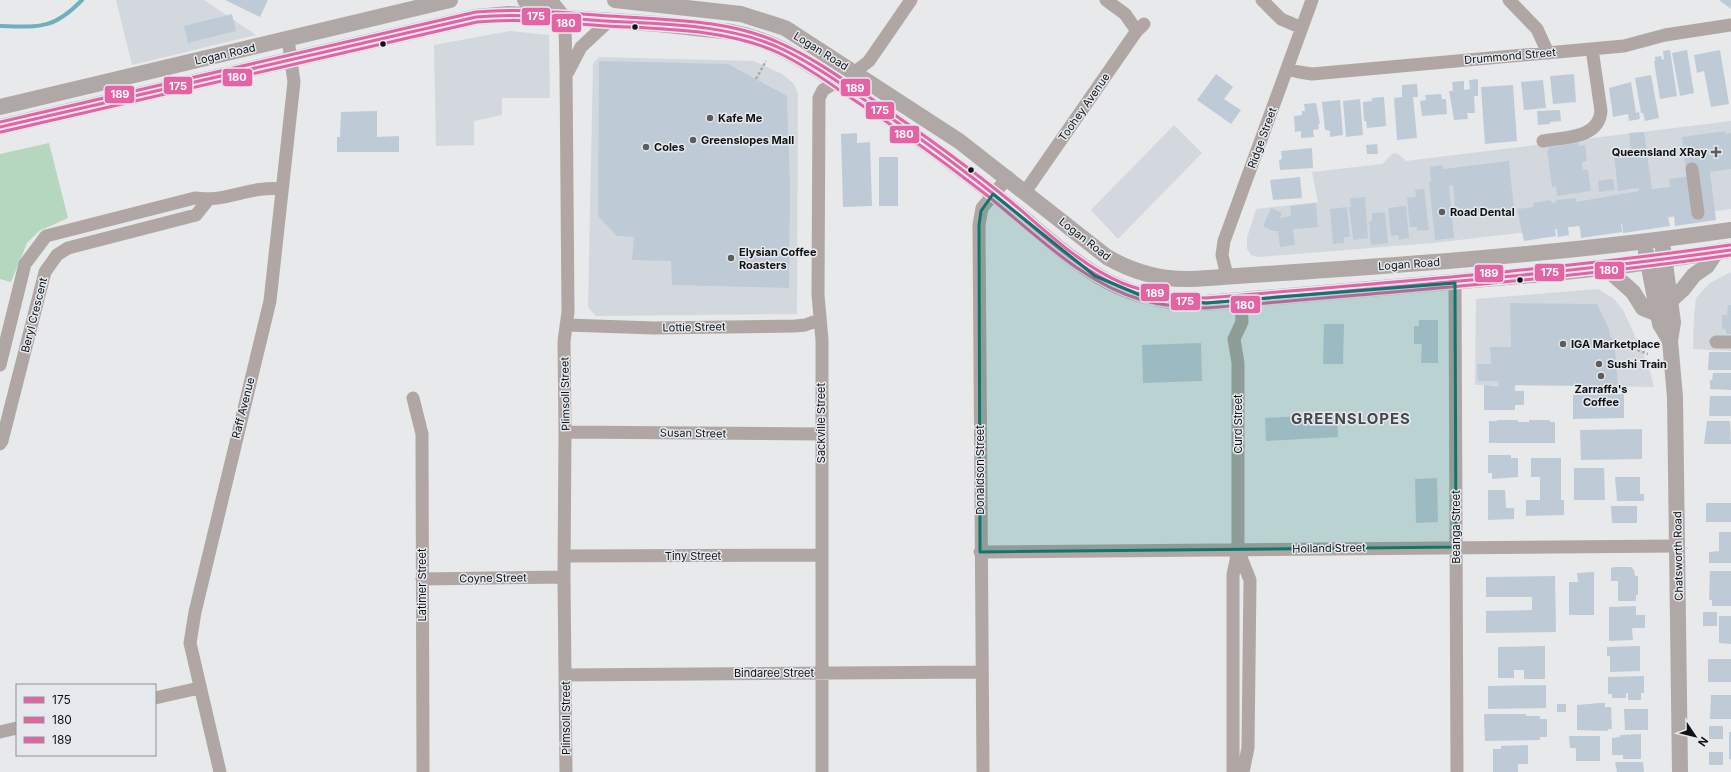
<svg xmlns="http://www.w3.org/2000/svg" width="1731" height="772" viewBox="0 0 1731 772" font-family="Inter,sans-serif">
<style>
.built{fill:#d3d8de}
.green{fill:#b5d7bf}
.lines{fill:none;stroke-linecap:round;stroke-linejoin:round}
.stream{stroke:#70b0be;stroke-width:4}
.building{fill:#becbd7}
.path{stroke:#b0abaa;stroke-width:2.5;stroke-dasharray:3 2;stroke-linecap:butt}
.minor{stroke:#b0a7a4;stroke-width:13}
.major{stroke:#b0a8a6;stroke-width:16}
.bus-1-casing{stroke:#e5e9ed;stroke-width:6}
.bus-2-casing{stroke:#e5e9ed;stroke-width:6}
.bus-3-casing{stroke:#e5e9ed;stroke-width:6}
.bus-1{stroke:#e463a4;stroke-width:3}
.bus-2{stroke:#e463a4;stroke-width:3}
.bus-3{stroke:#e463a4;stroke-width:3}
.marked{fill:#0f766e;fill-opacity:0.2;stroke:#0f766e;stroke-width:3;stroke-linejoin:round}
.bus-dot{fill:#111214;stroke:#e5e9ed;stroke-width:1.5}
.poi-dot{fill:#5c5d5f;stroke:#e5e9ed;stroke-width:1.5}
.labels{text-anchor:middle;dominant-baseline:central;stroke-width:3;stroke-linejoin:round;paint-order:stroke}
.street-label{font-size:11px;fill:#111214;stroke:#e5e9ed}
.poi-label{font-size:11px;font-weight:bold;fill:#111214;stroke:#e5e9ed;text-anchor:start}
.district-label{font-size:15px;font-weight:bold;letter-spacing:1px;fill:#44474b;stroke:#e5e9ed}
.line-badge{stroke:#e5e9ed;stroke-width:1.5}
.badge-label{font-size:11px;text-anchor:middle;font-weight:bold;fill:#fff}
</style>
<rect width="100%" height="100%" fill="#e7e9eb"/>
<path class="built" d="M116,0H204L256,35L132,65Z
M510,31L549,35L550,98H502V115L474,121V145L436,146L434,45Z
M599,57L754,61L782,74L794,84L798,93L797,314L596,316L588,307L593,64Z
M1731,121V209L1580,230L1579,226L1433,243L1259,257L1251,255L1247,249V238L1256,209L1318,202L1312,172L1382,164L1392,154L1397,153L1406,161Z
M1174,125L1202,153L1118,239L1091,210Z
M1731,272V351L1693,349L1694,317L1696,298L1710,283Z
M1598,289L1614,299L1623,310L1649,367L1654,387L1475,385L1476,299Z"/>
<path class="green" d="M49,143L68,218L39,231L27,243L11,282L0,279V154Z"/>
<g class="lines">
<path class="stream" d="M0,26C39,27 53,30 82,0"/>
</g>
<path class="building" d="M225,0H268L260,17Z
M1719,0H1731V9Z
M232,14L236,31L188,43L184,26Z
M1670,50L1677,96L1660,99L1654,61H1655V57L1661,56L1662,60L1664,59L1663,51Z
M1687,50L1694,93L1680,96L1672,53Z
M1720,50L1729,104L1711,107L1704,71L1697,73L1694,55Z
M599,61L728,64L787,96L790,184L789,288L672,285L671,261L632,260L634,237L617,236L598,216Z
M1216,74L1233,87L1224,99L1241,110L1231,124L1197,100Z
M1574,74L1576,102L1553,104L1550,76Z
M1651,75L1659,118L1645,121L1643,113H1641L1635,78Z
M1478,79V96H1474L1475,113H1467L1468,119L1454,120L1449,91H1453L1452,82L1464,81V90L1470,89L1469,80Z
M1543,80L1546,108L1524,110L1521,82Z
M1631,82L1636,113L1639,112L1640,119L1629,121L1628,114L1613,117L1609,88Z
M1417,84L1418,97H1413L1417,138L1397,140L1394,98L1402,97V85Z
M1513,85L1517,141L1485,144L1481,87Z
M1441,94L1442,99H1446L1447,114L1422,116L1420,101L1426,100L1425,95Z
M1384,97L1386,126L1367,128L1366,121H1364L1363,102L1372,101V98Z
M1360,99L1363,135L1346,137L1343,101Z
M1340,100L1343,135L1330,137V131L1325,130L1322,102Z
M1316,103L1320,124H1318L1319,129L1313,130L1314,137L1301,138V131L1295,132L1294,116L1302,115V111H1305L1304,104Z
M1560,110L1561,121L1550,122V124L1538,125L1537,111Z
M377,111V137L399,136V152H337V137H340L341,112Z
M1725,131L1726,134L1731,133V169L1710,172L1716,220L1675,226L1674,216L1668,217L1670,226L1623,233L1622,224H1621L1622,232L1581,238L1580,226L1568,227L1569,235L1558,237L1557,229H1555L1556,236L1524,241L1517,209L1534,207L1533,203L1551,200L1552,203L1557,202L1556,200L1576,198V202L1639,191L1638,188L1618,191L1614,155L1631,152L1629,133L1644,132L1652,189L1670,187L1669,179L1691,176L1686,170L1682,137Z
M857,133V143L870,142L872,206L843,207L841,134Z
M1579,143V146L1585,145L1587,161L1582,162L1583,170H1588L1591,191L1557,196L1556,186L1552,187L1547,150H1549V147Z
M1377,144L1378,154H1367L1366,145Z
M1312,148L1313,168L1280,170L1279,160L1282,159L1281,151Z
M879,157H898V206H879Z
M1509,161L1514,209L1456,215L1453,185L1449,186L1454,238L1435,240L1429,182H1431L1430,167L1443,165V169Z
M1300,177L1302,198L1273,200L1270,180Z
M1613,179L1615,190L1599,192L1598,181Z
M1424,189L1429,230L1417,231V227H1410L1407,198L1416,197L1415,190Z
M1365,197L1368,238L1353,240L1349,207H1351L1350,198Z
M1316,203L1318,227L1293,229L1295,245L1280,247L1278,231H1273L1263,226L1271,208L1282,213L1280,218L1291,216L1290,206Z
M1406,206L1409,238L1399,240L1398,235L1391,236L1388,208Z
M1347,207L1350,237H1344V243L1333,244L1330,209Z
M1385,212L1388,243L1371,245L1369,221H1372V213Z
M1510,303L1597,304L1609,329L1610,337L1614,339L1618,386L1515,385V391H1524V405H1515V410H1484V385L1498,386V381H1478L1477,364H1491L1490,347H1511Z
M1728,305H1731V334H1726V330L1722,329V315H1727Z
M1419,320H1438V363H1421L1422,344H1414V326H1419Z
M1324,324H1344L1343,364H1323Z
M1201,343L1202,381L1143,383L1142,345Z
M1709,352H1731V370H1708Z
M1713,373H1731V390L1710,389V380H1712Z
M1624,394V418L1573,419V395Z
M1710,396H1731V416H1709Z
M1337,414L1338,437L1266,441L1265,418Z
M1497,420H1518V422H1529V420H1550V422H1555V443H1489V421H1497Z
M1707,421H1730L1731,444H1704Z
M1642,429V459L1581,460L1580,430Z
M1488,455H1511V458H1518V477L1492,479V473H1488Z
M1531,458H1561V500H1564V515L1526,516V500H1540V477H1531Z
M1574,468H1604L1605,500H1574Z
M1615,477H1640V494H1644V501H1617Z
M1437,478L1438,522L1416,523L1415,479Z
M1488,490H1505L1506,508H1514V519L1488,520Z
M1706,503H1731V522H1706Z
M1611,506H1637V523H1612Z
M1719,532H1731V563H1709V552L1719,551Z
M1615,567H1631L1634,570L1635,576H1638V595H1636V601H1618V581H1611V568Z
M1710,571H1731V606H1712V600H1709Z
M1594,572V615H1569V582H1578L1577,573Z
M1555,576L1556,632L1486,633V611L1532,610V597H1486V577Z
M1636,606V615H1645V628H1632L1633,640L1609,641V607Z
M1703,612H1717V626H1703Z
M1719,616H1731V644L1719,643Z
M1545,646V679H1524V670H1514V678H1498V647Z
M1640,646V671L1610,672V656H1607V647Z
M1708,659H1731V682H1708Z
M1644,676V693H1641V700H1628V693H1626V698H1612V694H1608V677Z
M1546,685V708L1488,709V686Z
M1711,695H1731V719H1710Z
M1600,703H1605V707H1611L1612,729H1608V731L1577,730V705Z
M1557,704H1566V712H1557Z
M1624,709H1648V730H1625Z
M1484,714H1526V716H1540V719H1547V737H1540V740L1485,741Z
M1709,726H1723V739H1709Z
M1729,732H1731V759H1729Z
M1641,734V759H1623V755H1612V738L1620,737V735Z
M1569,736H1600V761H1576V748H1570Z
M1528,745V764H1518V772H1493V749H1501V746Z
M1709,752H1723V765H1709Z
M1615,762H1643L1644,772H1617Z"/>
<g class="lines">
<path class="path" d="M756,79L766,61
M1614,341L1648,354"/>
<path class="minor" d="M1106,0L1125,14L1137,31
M1262,0L1281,19L1302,28
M1509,0L1537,29L1548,53
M563,17L565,26L566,69L568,312L564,341L565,432L564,577L566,772
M1287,69L1299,72L1312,74L1624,46L1665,35L1731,25
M568,72L581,47L609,21
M855,72L869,61L911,0
M1543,141C1564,137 1599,139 1601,111L1592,49
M1692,169L1698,213
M1025,192L1136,32L1144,24
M1227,276L1222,255L1224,241L1312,0
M1455,283L1457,772
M567,325L654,328L795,326L805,325L819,320
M1716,342H1731
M0,365L25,264L46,236L195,198C225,203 251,185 282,189
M413,398L422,434L423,772
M565,432L821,434
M0,444L2,441L45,272L57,255L68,248L196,215L208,200
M1238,550L1250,580L1248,748L1243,772
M980,552L1677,546
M565,556L822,555
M422,579L564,577
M566,675L982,672
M155,698L199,688
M0,732L17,728
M220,772L190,643L195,612L270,301L294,82L288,39
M822,772V340L818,295L819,98L823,90L836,82
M983,772L979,225L982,208L1008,177
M1233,772V575L1238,550V363L1234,339L1242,322L1241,300"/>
<path class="major" d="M525,0L554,6L563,17
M615,0L741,14L785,28L959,141L1107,257C1133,272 1161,280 1191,279C1372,267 1552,256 1731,230
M0,107L450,0
M0,127L476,17L509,14L658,24L732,32C782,42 813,67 855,94C907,129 957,165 1006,204C1075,260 1111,304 1206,303L1556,273L1628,265L1731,250
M1663,249L1673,322L1670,341L1675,397L1680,772
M1646,252L1660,324L1670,341
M1606,268L1633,292L1643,308L1658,314
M1671,300L1683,289L1694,275L1707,266L1716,252"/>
<g class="bus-1-casing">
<path id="bus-1" d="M0,127L476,17C520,13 562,18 606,21C663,24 730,24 782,49C813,64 841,84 869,103C916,135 963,169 1007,205C1042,234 1076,267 1118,286C1146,299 1176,301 1206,303C1381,288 1557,275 1731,250"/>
</g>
<g class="bus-2-casing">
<path id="bus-2" d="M1,132L477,22C521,18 563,23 607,26C663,29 728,29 779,53C802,64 824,79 845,94C893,125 939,158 984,193C1034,232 1080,282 1142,300C1163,306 1185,307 1206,308C1382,293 1557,280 1731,255"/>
</g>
<g class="bus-3-casing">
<path id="bus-3" d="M0,122L476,12C521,8 565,13 610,16C667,20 729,19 782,44C813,58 841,78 869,97C917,130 965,164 1010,201C1045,230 1080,265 1122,283C1149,294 1177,297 1206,298C1381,283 1556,270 1730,245"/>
</g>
<use href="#bus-1" class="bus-1"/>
<use href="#bus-2" class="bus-2"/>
<use href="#bus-3" class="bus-3"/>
</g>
<path class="marked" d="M993,194L1095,276L1147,298L1206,303L1455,283L1456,547L980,552L979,225L981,211Z"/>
<g class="bus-dot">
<circle cx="635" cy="27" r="3.5"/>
<circle cx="383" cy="44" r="3.5"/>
<circle cx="971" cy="170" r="3.5"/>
<circle cx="1520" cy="280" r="3.5"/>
</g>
<g class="poi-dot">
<circle cx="710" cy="118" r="4"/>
<circle cx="693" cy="140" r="4"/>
<circle cx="646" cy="147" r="4"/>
<path d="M1714 146h4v4h4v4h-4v4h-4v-4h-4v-4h4z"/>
<circle cx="1442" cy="212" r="4"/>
<circle cx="731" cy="258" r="4"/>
<circle cx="1563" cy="344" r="4"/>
<circle cx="1599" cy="364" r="4"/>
<circle cx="1601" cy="376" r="4"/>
</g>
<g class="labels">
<g class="street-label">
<text transform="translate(821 51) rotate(32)">Logan Road</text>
<text transform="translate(225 54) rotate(-13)">Logan Road</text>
<text transform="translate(1510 56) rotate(-5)">Drummond Street</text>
<text transform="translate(1084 107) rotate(-55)">Toohey Avenue</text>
<text transform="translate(1262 138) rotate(-70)">Ridge Street</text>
<text transform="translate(1085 239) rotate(38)">Logan Road</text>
<text transform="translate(1409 264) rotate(-4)">Logan Road</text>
<text transform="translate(34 315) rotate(-76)">Beryl Crescent</text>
<text transform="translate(694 327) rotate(-1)">Lottie Street</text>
<text transform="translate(565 394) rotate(-91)">Plimsoll Street</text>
<text transform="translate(243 408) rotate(-76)">Raff Avenue</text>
<text transform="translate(821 423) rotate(-90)">Sackville Street</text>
<text transform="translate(1238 424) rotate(-90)">Curd Street</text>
<text transform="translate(693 433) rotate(1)">Susan Street</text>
<text transform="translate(980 470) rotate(-90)">Donaldson Street</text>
<text transform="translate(1456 527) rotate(-90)">Beanga Street</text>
<text transform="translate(1329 548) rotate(-1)">Holland Street</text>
<text x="693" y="556">Tiny Street</text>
<text transform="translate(1678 556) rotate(-91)">Chatsworth Road</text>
<text transform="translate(493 578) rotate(-1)">Coyne Street</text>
<text transform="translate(422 585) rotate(-90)">Latimer Street</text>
<text x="774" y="673">Bindaree Street</text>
<text transform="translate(566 718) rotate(-90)">Plimsoll Street</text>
</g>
<g class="poi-label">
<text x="718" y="118">Kafe Me</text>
<text x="701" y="140">Greenslopes Mall</text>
<text x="654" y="147">Coles</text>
<text x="1707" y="152" text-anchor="end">Queensland XRay</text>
<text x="1450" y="212">Road Dental</text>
<text x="739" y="252">Elysian Coffee<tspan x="739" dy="13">Roasters</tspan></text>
<text x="1571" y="344">IGA Marketplace</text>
<text x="1607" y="364">Sushi Train</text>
<text x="1601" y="389" text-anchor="middle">Zarraffa's<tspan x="1601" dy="13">Coffee</tspan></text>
</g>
<g class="district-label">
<text x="1351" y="418">GREENSLOPES</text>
</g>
</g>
<g class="line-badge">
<rect x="521" y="7" width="30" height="19" rx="4" fill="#e463a4"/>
<rect x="551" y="13" width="31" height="20" rx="4" fill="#e463a4"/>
<rect x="222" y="68" width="31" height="19" rx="4" fill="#e463a4"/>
<rect x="163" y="76" width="30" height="19" rx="4" fill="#e463a4"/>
<rect x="840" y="78" width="31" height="19" rx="4" fill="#e463a4"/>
<rect x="104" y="85" width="31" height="19" rx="4" fill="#e463a4"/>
<rect x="865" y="101" width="30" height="19" rx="4" fill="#e463a4"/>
<rect x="889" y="125" width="31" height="19" rx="4" fill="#e463a4"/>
<rect x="1594" y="261" width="31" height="19" rx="4" fill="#e463a4"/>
<rect x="1534" y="263" width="31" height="19" rx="4" fill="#e463a4"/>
<rect x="1474" y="264" width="30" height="19" rx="4" fill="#e463a4"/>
<rect x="1140" y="283" width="30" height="19" rx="4" fill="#e463a4"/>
<rect x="1170" y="292" width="31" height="19" rx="4" fill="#e463a4"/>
<rect x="1230" y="295" width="31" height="19" rx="4" fill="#e463a4"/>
</g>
<g class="badge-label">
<text x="536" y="20">175</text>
<text x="566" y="27">180</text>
<text x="237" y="81">180</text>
<text x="178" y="90">175</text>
<text x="855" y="92">189</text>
<text x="120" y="98">189</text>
<text x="880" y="114">175</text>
<text x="904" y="138">180</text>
<text x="1609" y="274">180</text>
<text x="1550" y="276">175</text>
<text x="1489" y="277">189</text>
<text x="1155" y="297">189</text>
<text x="1185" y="305">175</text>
<text x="1245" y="309">180</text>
</g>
<rect x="16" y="684" width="140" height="72" fill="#e5e9ed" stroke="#909396"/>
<rect x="24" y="697" width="20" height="6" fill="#e463a4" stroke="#909396"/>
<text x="52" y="704" font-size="12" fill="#111214">175</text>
<rect x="24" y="717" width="20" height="6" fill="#e463a4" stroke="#909396"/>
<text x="52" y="724" font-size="12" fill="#111214">180</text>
<rect x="24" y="737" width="20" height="6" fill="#e463a4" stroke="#909396"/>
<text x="52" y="744" font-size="12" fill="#111214">189</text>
<g transform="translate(1695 736) rotate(125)" stroke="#e5e9ed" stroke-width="3" paint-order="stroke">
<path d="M0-3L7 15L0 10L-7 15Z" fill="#111214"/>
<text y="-6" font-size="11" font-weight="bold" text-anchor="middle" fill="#111214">N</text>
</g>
</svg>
